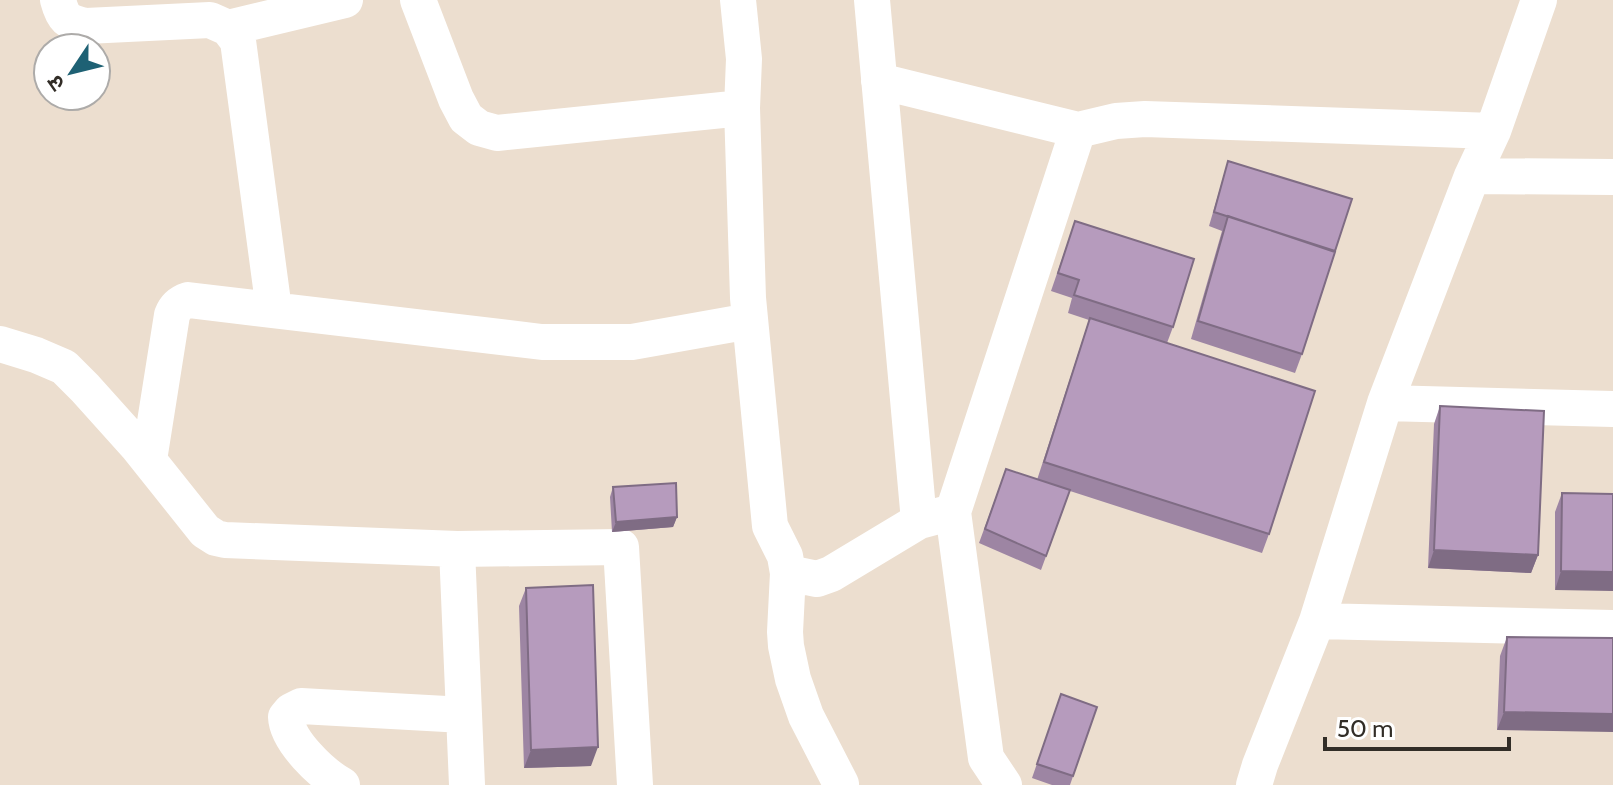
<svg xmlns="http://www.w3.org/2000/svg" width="1613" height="785" viewBox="0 0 1613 785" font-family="Cabin,'Noto Sans Devanagari',sans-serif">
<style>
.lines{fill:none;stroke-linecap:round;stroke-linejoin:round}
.minor{stroke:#fff;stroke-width:36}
.wall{fill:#9d85a3}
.shaded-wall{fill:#7f6c84}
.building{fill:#b69bbd;stroke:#7f6c84;stroke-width:2}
</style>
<rect width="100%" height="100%" fill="#ecdecf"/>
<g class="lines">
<path class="minor" d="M58,0C63,19 67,22 86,26L210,20L228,28L238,41L274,310
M418,0L456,99L466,118L479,128L497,133L742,108
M738,0L744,59L742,108L748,298L770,526L785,556L788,573L817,579L831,574L919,521L953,512L986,758L1004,785
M872,0L919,521
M228,28L345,0
M879,81L1078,130L1116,121L1145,119L1493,131
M1472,176L1613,177
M0,344L36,355L64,367L85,388L138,447L205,531L216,538L225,540L457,549L621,547L635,785
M1385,403L1613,409
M149,460L172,315C175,307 179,303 188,300L542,342H632L750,321
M953,512L1078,130
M457,549L467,785
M788,573L785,632L786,646L793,679L806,716L841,784
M1317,621L1613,628
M342,785C322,774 287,741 286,717L291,711L301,706L464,715
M1254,785L1260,765L1317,621L1385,403L1472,176L1493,131L1539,0"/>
</g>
<path class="wall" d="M1228,161L1302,354L1295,373L1191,339L1222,231L1209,226Z
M1075,221L1173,327L1167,343L1269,534L1262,553L1070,491L1041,570L979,543L1006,469L1037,480L1089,320L1068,313L1072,298L1051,291Z
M1440,406L1538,555L1531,573L1428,568L1434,424Z
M613,487L677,517L673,527L612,532L610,497Z
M1562,493L1613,494L1555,590V512Z
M526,588L591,766L524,768L519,606Z
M1507,637L1613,638L1497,730L1500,656Z
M1061,694L1097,707L1070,785H1052L1032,778Z"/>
<path class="shaded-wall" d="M677,517L673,527L612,532L616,522Z
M1434,550L1538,555L1531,573L1428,568Z
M1561,571L1613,572V591L1555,590Z
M1504,712L1613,714V732L1497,730Z
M598,747L591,766L524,768L531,750Z"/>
<path class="building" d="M1228,161L1352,199L1335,251L1214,212Z
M1228,216L1335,252L1302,354L1198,321Z
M1075,221L1194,259L1173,327L1074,295L1079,280L1058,273Z
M1090,318L1315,391L1269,534L1044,462Z
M1440,406L1544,411L1538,555L1434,550Z
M1006,469L1070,490L1046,556L985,529Z
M676,483L677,517L616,522L613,487Z
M1562,493L1613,494V572L1561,571Z
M593,585L598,747L531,750L526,588Z
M1507,637L1613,638V714L1504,712Z
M1061,694L1097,707L1073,776L1037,764Z"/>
<g transform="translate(72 72) rotate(235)"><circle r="38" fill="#ffffff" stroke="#adaba9" stroke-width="2"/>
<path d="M0-6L14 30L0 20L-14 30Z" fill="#1e6174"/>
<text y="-12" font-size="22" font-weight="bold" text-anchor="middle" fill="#322d27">उ</text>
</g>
<path d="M1325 737v12h184v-12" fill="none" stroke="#322d27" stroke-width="4"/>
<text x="1337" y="737" font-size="24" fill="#322d27" stroke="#ffffff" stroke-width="6" paint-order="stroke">50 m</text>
</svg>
